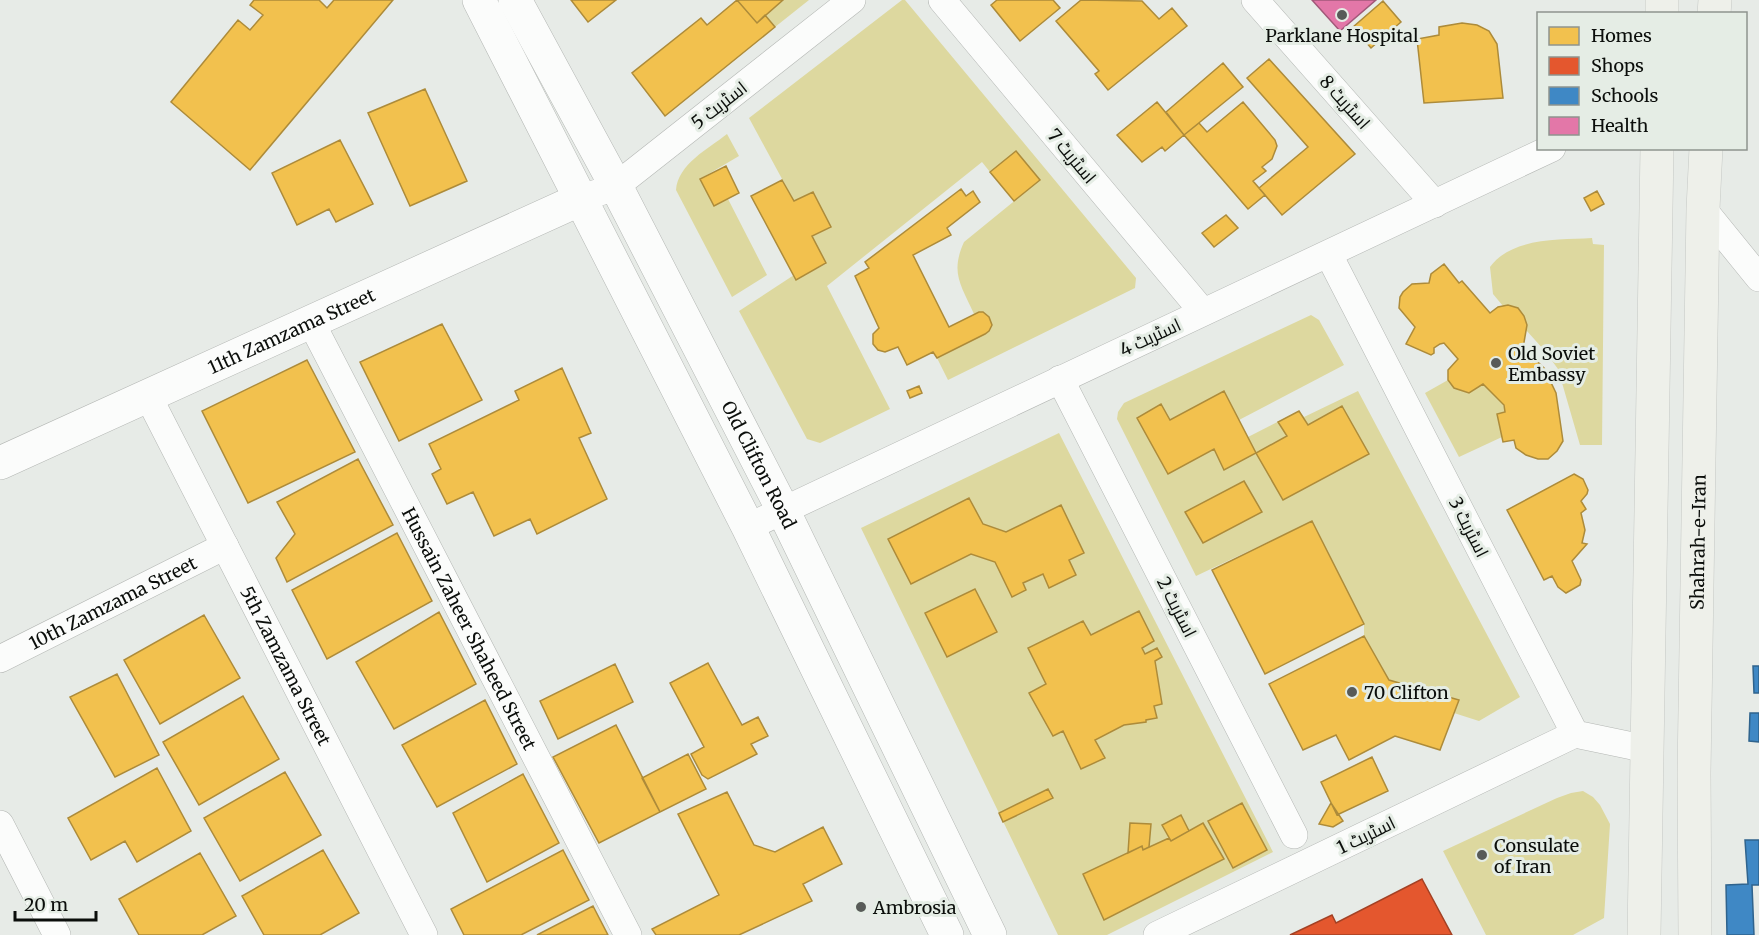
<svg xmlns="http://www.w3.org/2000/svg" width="1759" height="935" viewBox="0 0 1759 935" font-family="Merriweather,Cairo,serif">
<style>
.green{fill:#ddd89f}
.homes{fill:#f2c14e;stroke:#ad8b3a;stroke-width:1.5}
.shops{fill:#e4572e;stroke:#a34124;stroke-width:1.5}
.schools{fill:#3f88c5;stroke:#2f638d;stroke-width:1.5}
.health{fill:#e377a8;stroke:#a25879;stroke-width:1.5}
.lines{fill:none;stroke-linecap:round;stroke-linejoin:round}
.minor-casing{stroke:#b4b7b4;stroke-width:28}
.tertiary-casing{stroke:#b4b7b4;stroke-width:34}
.primary-casing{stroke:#c5c8c5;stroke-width:34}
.minor{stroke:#fbfcfb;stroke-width:27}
.tertiary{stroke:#fbfcfb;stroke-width:33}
.primary{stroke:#eef0ea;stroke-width:33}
.poi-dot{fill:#585b58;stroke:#e5ede5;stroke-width:2}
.labels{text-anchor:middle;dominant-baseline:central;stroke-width:6;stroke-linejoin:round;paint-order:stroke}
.poi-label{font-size:18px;fill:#0b0e0b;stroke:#e5ede5;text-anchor:start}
.street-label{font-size:18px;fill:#0b0e0b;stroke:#e5ede5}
</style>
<rect width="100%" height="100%" fill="#e7ebe7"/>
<path class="green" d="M783,0H809L775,27L765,15Z
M902,0H905L1136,278L1135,288L948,380L937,358L985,334L989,331L992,325L989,317L983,312L974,314C961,285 950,273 964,242L1040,180L990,172L982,162L827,286L890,409L820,443L807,439L739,311L794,275L796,279L826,264L812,236L831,227L813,192L794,201L749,118Z
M727,134L739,156L700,179L714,205L728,199L767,275L732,297L676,190C678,164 708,149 727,134Z
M1592,238L1593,244L1604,245L1602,445H1580L1558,369L1544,350L1526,330V321L1518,308L1503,306L1493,294L1490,267C1512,237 1559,240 1592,238Z
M1311,315L1319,320L1344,365L1239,420L1248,437L1299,411L1304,417L1358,391L1520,697L1479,721L1454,713L1389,680L1364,636V624L1312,521L1196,576L1117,419L1118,412L1124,403Z
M1448,380L1454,388L1469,393L1483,384L1503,403L1505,412L1497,414L1502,437L1459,457L1425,393Z
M1059,433L1273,852L1107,935H1058L861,528Z
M1583,791L1593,797L1600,805L1610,824L1604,918L1573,935H1486L1443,851L1557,798L1571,793Z"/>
<path class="homes" d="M254,0H319L327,8L334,0H393L250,170L171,102L238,20L250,30L263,15L250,5Z
M571,0H616L588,22Z
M737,0H783L757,23Z
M737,0L757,23L765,15L775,27L665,116L632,73L701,18L707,25Z
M997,0H1053L1060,8L1020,41L991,5Z
M1081,0L1142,1L1159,19L1172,8L1187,26L1108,90L1095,74L1099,71L1056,21Z
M1383,1L1401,22L1371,48L1353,27Z
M1462,23L1477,25L1489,31L1497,44L1503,98L1424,103L1417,39L1439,35V27Z
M1269,59L1355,154L1282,215L1259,188L1308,147L1247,78Z
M1223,63L1243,87L1184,135L1166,112Z
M425,89L467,181L410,206L368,113Z
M1157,102L1184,135L1165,151L1162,147L1142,162L1117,135Z
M1243,102L1275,140L1277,146L1272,159L1262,167L1266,171L1253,181L1265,195L1248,209L1184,135L1199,123L1207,132Z
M340,140L373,204L336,222L329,209L297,225L272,173Z
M1016,151L1040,180L1014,201L990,172Z
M726,166L739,193L714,206L700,179Z
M782,180L794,201L813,192L831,227L812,236L826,263L796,280L751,196Z
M961,189L966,196L973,191L980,202L947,228L951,235L913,255L949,327L979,312H983L989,317L992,325L989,331L985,334L937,358L933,352L907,365L898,347L885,352L878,350L873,344V334L879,328L855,276L869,268L865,262Z
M1597,191L1604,204L1591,211L1584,198Z
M1226,215L1238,228L1214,247L1202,233Z
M1444,264L1459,283L1462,281L1490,313L1498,307L1508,305L1518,308L1524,316L1527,325L1523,348L1544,368L1556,393L1563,441L1557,451L1548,459H1538L1526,455L1516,448L1514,440L1503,442L1497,414L1505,412L1504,405L1483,384L1469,393L1454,388L1448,380V370L1458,359L1444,343L1440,344L1434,348V353L1431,355L1406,344L1415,327L1399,308L1400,297L1403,292L1412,284L1429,283L1431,274Z
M442,324L482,400L399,441L360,362Z
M307,360L355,452L248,503L202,411Z
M562,368L591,433L579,438L607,499L537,534L530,519L494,536L473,492L447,504L432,474L441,469L429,444L519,400L515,391Z
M919,386L922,393L910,398L907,391Z
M1224,391L1256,453L1224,470L1214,449L1168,474L1137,418L1161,404L1170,420Z
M1342,406L1369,454L1283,500L1256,453L1287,436L1278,422L1299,411L1308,425Z
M358,459L393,525L287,582L276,558L295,534L277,502Z
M1574,474L1583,479L1588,490L1587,494L1581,501L1586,509L1581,513L1585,530L1582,543L1587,544L1572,561L1581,580L1580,585L1566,593L1558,587L1552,576L1544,580L1507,510Z
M1244,481L1262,512L1203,543L1185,512Z
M969,498L983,524L1006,532L1061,505L1084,553L1069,560L1076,575L1049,588L1043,574L1023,583L1026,590L1012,597L995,562L971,554L911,584L888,539Z
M1312,521L1364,624L1265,674L1212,570Z
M397,533L432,601L327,659L292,590Z
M975,589L997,632L947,657L925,613Z
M1139,611L1154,641L1142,648L1145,654L1157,648L1162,657L1155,661L1162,704L1154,706L1157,718L1146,720V722L1124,725L1095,740L1105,758L1081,769L1063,731L1053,736L1029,693L1046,684L1028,648L1083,621L1091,635Z
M439,612L476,684L394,729L356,662Z
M204,615L240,678L160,724L124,660Z
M1364,636L1389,680L1459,700L1440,750L1395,736L1349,760L1336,735L1303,750L1269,684Z
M708,663L742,725L758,717L768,736L751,744L757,754L708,779L702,775L691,754L704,747L670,683Z
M615,664L633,702L558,739L540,701Z
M117,674L159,755L115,777L70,697Z
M243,696L279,759L199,805L163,742Z
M485,700L517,764L437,807L402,745Z
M616,725L660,812L599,843L553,757Z
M688,754L706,789L660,812L642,778Z
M1372,757L1388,791L1337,815L1321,782Z
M157,768L191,831L137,862L125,841L91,860L68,818Z
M285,772L321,835L240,881L204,818Z
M523,774L559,843L487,882L453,813Z
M1048,789L1053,798L1003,822L999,813Z
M727,792L754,845L775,852L823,827L842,864L803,884L812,901L739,935H656L652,929L719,895L678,814Z
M1242,803L1267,850L1233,868L1208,821Z
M1331,803L1343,821L1333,827L1319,824Z
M1181,815L1189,831L1171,841L1162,825Z
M1130,823L1151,824L1149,847L1143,850L1142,846L1128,853Z
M1203,823L1224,859L1104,920L1083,874L1142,846L1143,850L1169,838L1171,841Z
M323,850L359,913L320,935H264L242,896Z
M563,850L589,900L521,935H464L451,909Z
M200,853L236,916L202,935H139L119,899Z
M593,906L608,935H537Z"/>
<path class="shops" d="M1422,879L1452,935H1290L1332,915L1336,923Z"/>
<path class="schools" d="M1753,666H1759V693H1754Z
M1750,713H1759V742L1749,741Z
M1745,840H1759V885H1752L1754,935H1727L1726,885L1748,884Z"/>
<path class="health" d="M1312,0H1376L1340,31Z"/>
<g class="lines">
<g class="minor-casing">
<g id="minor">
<path d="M942,0L1203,312"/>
<path d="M1255,0L1435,204"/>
<path d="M581,199L616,186L852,0"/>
<path d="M1703,209L1759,278"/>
<path d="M1329,255L1575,734L1647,749"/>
<path id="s1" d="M311,322L628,935"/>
<path d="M1060,379L1294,835"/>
<path id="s2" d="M148,396L424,935"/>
<path d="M748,527L1552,148"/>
<path id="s3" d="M0,659L225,546"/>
<path d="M0,824L57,935"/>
<path d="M1157,935L1575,734"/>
</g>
</g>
<g class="tertiary-casing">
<g id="tertiary">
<path d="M479,0L748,527L947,935"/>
<path id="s4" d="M515,0L616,186L783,510L990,935"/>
<path id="s5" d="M0,463L581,199"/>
</g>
</g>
<g class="primary-casing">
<g id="primary">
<path d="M1662,14V0"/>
<path d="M1714,14L1715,0"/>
<path d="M1644,935L1657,148"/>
<path id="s6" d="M1695,935L1694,773L1703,209L1706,148"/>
</g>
</g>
<use href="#minor" class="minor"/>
<use href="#tertiary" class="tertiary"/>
<use href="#primary" class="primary"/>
</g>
<g class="poi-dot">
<circle cx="1342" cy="15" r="6"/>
<circle cx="1496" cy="363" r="6"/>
<circle cx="1352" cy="692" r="6"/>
<circle cx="1482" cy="855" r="6"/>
<circle cx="861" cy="907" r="6"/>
</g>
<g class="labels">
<g class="poi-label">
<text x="1342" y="35" text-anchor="middle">Parklane Hospital</text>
<text x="1508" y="353">Old Soviet<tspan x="1508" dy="21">Embassy</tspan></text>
<text x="1364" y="692">70 Clifton</text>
<text x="1494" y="845">Consulate<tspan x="1494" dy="21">of Iran</tspan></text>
<text x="873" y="907">Ambrosia</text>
</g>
<g class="street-label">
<text transform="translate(1345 102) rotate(48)">اسٹریٹ 8</text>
<text transform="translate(719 105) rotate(-38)">اسٹریٹ 5</text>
<text transform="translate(1072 156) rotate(50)">اسٹریٹ 7</text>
<text stroke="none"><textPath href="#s5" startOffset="320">11th Zamzama Street</textPath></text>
<text transform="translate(1150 337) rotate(-25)">اسٹریٹ 4</text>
<text stroke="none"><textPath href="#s4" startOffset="525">Old Clifton Road</textPath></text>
<text transform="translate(1469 527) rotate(63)">اسٹریٹ 3</text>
<text stroke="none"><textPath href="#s6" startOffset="393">Shahrah-e-Iran</textPath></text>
<text stroke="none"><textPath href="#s3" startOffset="126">10th Zamzama Street</textPath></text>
<text transform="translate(1177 607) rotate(63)">اسٹریٹ 2</text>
<text stroke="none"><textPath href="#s1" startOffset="345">Hussain Zaheer Shaheed Street</textPath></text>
<text stroke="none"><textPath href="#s2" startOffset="303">5th Zamzama Street</textPath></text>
<text transform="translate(1366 835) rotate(-26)">اسٹریٹ 1</text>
</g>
</g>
<rect x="1537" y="12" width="210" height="138" fill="#e5ede5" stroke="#8e948e" stroke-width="1.5"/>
<rect x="1549" y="27" width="30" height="18" fill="#f2c14e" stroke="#8e948e" stroke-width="1.5"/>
<text x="1591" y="42" font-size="18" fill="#0b0e0b">Homes</text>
<rect x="1549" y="57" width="30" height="18" fill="#e4572e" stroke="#8e948e" stroke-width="1.5"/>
<text x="1591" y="72" font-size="18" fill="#0b0e0b">Shops</text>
<rect x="1549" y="87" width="30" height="18" fill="#3f88c5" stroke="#8e948e" stroke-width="1.5"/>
<text x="1591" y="102" font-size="18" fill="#0b0e0b">Schools</text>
<rect x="1549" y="117" width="30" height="18" fill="#e377a8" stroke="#8e948e" stroke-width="1.5"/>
<text x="1591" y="132" font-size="18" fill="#0b0e0b">Health</text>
<path d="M15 911v9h81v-9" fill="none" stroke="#0b0e0b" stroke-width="3"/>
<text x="24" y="911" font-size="18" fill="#0b0e0b" stroke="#e5ede5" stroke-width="4.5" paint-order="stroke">20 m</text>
</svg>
